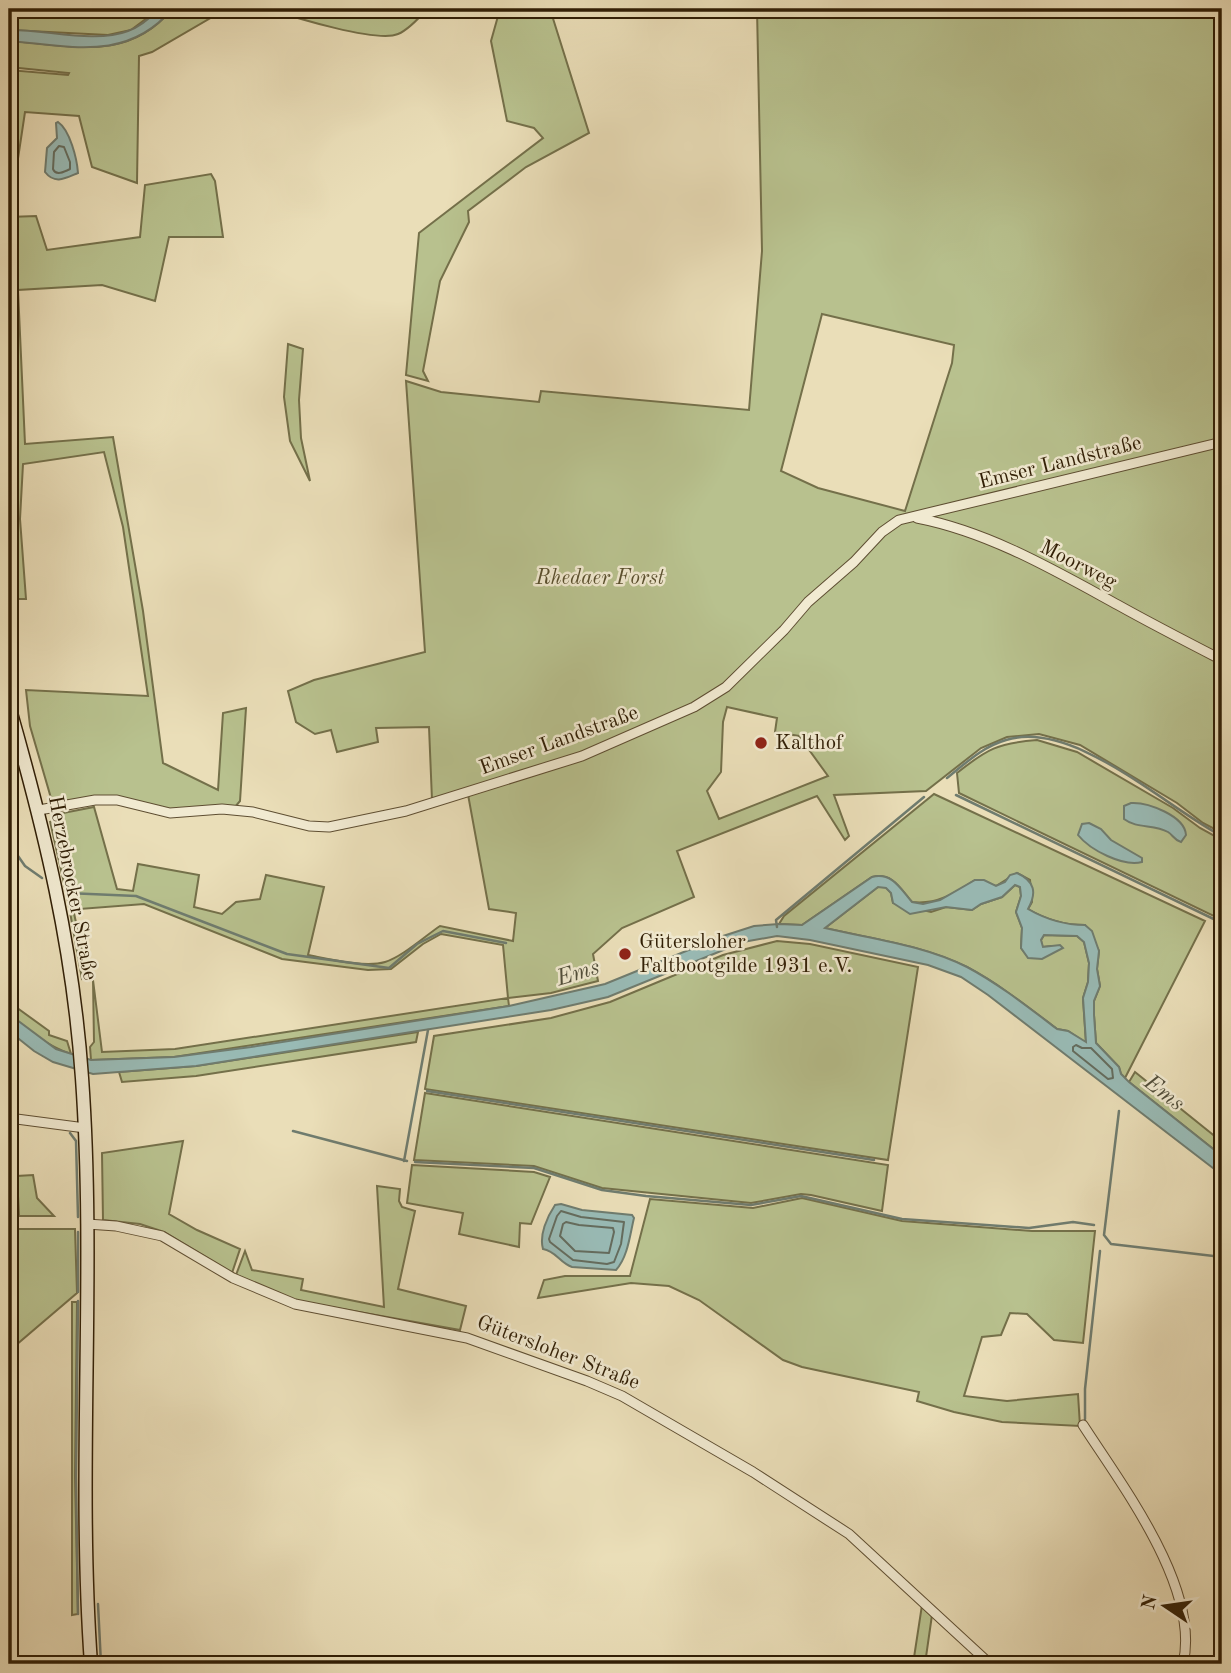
<svg xmlns="http://www.w3.org/2000/svg" width="1231" height="1673" viewBox="0 0 1231 1673" font-family="'Old Standard TT',serif">
<style>
.green{fill:#b8c18e;stroke:#74704a;stroke-width:2;fill-rule:evenodd}
.water{fill:#99bbb6;stroke:#6f7c6f;stroke-width:2;fill-rule:evenodd}
.lines{fill:none;stroke-linecap:round;stroke-linejoin:round}
.shore{stroke:#646c5e;stroke-width:2}
.stream{stroke:#6f7c6f;stroke-width:2.5}
.minor-casing{stroke:#5e4e32;stroke-width:11}
.secondary-casing{stroke:#301e05;stroke-width:15}
.minor{stroke:#f1ead1;stroke-width:9}
.secondary{stroke:#f1ead1;stroke-width:12}
.poi-dot{fill:#8f2418;stroke:#f1ead1;stroke-width:2.5}
.labels{text-anchor:middle;dominant-baseline:central;stroke-width:5;stroke-linejoin:round;paint-order:stroke}
.street-label{font-size:21px;fill:#301e05;stroke:#f1ead1}
.park-label{font-size:21px;font-style:italic;fill:#594f2e;stroke:#f1ead1}
.poi-label{font-size:21px;fill:#301e05;stroke:#f1ead1;text-anchor:start}
.water-label{font-size:23px;font-style:italic;fill:#504d3a;stroke:#f1ead1}
</style>
<rect width="100%" height="100%" fill="#eadeb8"/>
<filter id="stains"><feTurbulence type="fractalNoise" baseFrequency=".00286" numOctaves="4"/><feColorMatrix values="0 0 0 0 .2 0 0 0 0 .09 0 0 0 0 .02 0 0 0 .5 -.17"/></filter>
<radialGradient id="worn" r=".72"><stop offset=".6" stop-color="#630" stop-opacity="0"/><stop offset="1" stop-color="#630" stop-opacity=".3"/></radialGradient>
<path class="green" d="M9,9H159L131,30L108,35L9,30Z
M172,9H233L221,12L152,52L139,56L137,183L92,167L79,116L25,112L11,205H9V70L68,75L69,73L9,67V41C71,45 127,63 172,9Z
M269,9L363,11L379,9H427C420,17 408,30 398,34C377,43 293,17 269,9Z
M500,9H550L589,133L526,167L468,211L469,222L440,281L423,371L428,381L406,375L419,233L543,138L534,128L507,121L491,41Z
M757,9H1222V833L1203,823L1177,803L1080,745L1039,734L1007,737L981,748L926,791L834,795L849,836L845,840L817,796L677,851L694,897L622,928L593,954L598,981L551,993L508,998L509,1006L174,1057L91,1060L90,1047L94,1042L93,980L102,1052L175,1049L508,998L503,945L441,934L423,944L391,969L368,970L282,959L144,904L80,909L58,814L94,807L117,889L133,891L138,864L199,875L194,907L222,914L236,902L260,899L266,875L324,887L308,955C329,959 365,968 385,962C402,957 425,936 440,926L513,941L516,913L489,909L467,789L432,800L429,727L376,728L378,742L337,752L331,730L315,734L296,722L288,691L314,680L425,652L406,381L441,392L539,402L541,391L749,410L762,251ZM822,314L954,345L952,363L905,511L818,488L781,471ZM727,707L777,718L775,732L799,736L828,776L719,819L707,791L721,772L723,722Z
M211,174L215,181L223,237H169L155,301L102,285L18,290L25,444L113,437L143,611L163,763L218,790L223,713L246,708L240,801L235,807L171,810L95,797L57,802L51,798L30,726L26,690L148,696L123,527L104,452L23,464L20,519L26,599H9V217L36,216L47,250L140,237L145,185Z
M288,344L303,349L299,400L301,438L310,481L290,441L284,397Z
M1037,740L1077,752L1173,808L1200,828L1222,840V920L959,793L957,773C987,749 998,743 1037,740Z
M934,794L1205,921L1125,1078L1121,1074L1119,1067L1096,1043L1094,1015V1001L1100,986L1097,969L1099,951L1085,925C1064,925 1047,920 1028,909L1032,902L1030,880L1017,873L996,886L975,880C955,893 937,905 912,902C900,888 892,872 872,877L802,925L779,924L784,916Z
M50,821L56,830L88,978L82,979L68,901Z
M1015,885L1020,887L1021,896L1016,912L1022,928L1021,948L1028,957L1052,946L1042,947L1041,940L1044,935L1077,936L1084,942L1089,963L1088,982L1083,998L1086,1043L1068,1031L1057,1029C1028,1007 999,984 967,967C923,945 872,939 825,928L878,887H886L891,893L893,903L931,912L946,907L972,910L981,904L1002,897Z
M777,941L810,944L918,967L888,1160L425,1089L434,1036L551,1018L610,1002L723,955Z
M9,1002L49,1031V1035L67,1041L71,1054C47,1046 28,1030 9,1014Z
M418,1032L416,1042L196,1076L122,1082L119,1072L196,1066Z
M1135,1072L1222,1142V1156L1129,1082Z
M425,1093L888,1165L882,1211L811,1195L801,1194L751,1203L602,1188L534,1166L414,1160Z
M183,1141L169,1214L197,1230L240,1249L232,1273L164,1232L140,1224L103,1220L102,1153Z
M412,1165L534,1172L550,1177L531,1224L520,1223L519,1247L459,1234L463,1213L407,1203Z
M33,1175L37,1198L54,1216H19L17,1176Z
M377,1186L400,1189L399,1201L402,1207L415,1211L398,1289L466,1306L460,1330L297,1301L236,1275L245,1251L252,1270L303,1279L301,1290L384,1307Z
M802,1198L902,1221L1032,1231H1095L1083,1343L1054,1340L1027,1314L1010,1313L1001,1335L982,1337L964,1396L1007,1401L1078,1394L1080,1426L1002,1422L954,1412L917,1401L919,1392L802,1367L783,1360L699,1300L669,1286L631,1283L538,1298L544,1280L565,1276H630L650,1199L753,1208Z
M9,1229H75L77,1293L9,1351Z
M72,1302H77L75,1476L78,1614L72,1615Z
M922,1605L932,1615L925,1664H913Z"/>
<path class="water" d="M159,9H172C128,62 70,46 9,41V30C45,29 94,44 128,31C140,27 150,18 159,9Z
M58,122C70,130 77,159 78,173C66,178 55,185 45,172L47,148L57,138L56,123Z
M1131,803C1148,802 1185,816 1186,835L1181,842C1174,840 1173,835 1168,832C1154,824 1137,829 1124,819V806Z
M1089,823L1101,829L1111,840L1142,858V862C1123,867 1090,850 1078,835L1082,824Z
M1017,873C1035,881 1037,893 1028,909C1047,920 1064,925 1085,925L1092,931L1099,951L1097,969L1100,986L1094,1001V1015L1096,1043L1119,1067L1121,1074L1129,1082L1222,1156V1175L988,995L961,977L928,965L810,940L777,936L743,942L608,997L551,1010L196,1066L93,1074L53,1062L34,1051L9,1031V1014L56,1049L91,1060L174,1057L251,1047L509,1006L605,984L723,936L754,926L779,924L802,925L872,877C892,872 900,888 912,902L923,904L940,900L975,880H984L996,886L1005,882L1010,875ZM1015,885L1020,887L1021,896L1016,912L1022,928L1021,948L1028,958L1042,959L1063,948L1060,945L1043,947L1041,940L1044,935L1077,936L1084,942L1089,963L1088,982L1083,998L1086,1042L1068,1031L1057,1029C1028,1007 999,984 967,967C924,945 872,939 825,928L878,887L886,888L891,893L893,903L910,914L946,907L972,910L981,904L1002,897Z
M561,1204L582,1210L632,1215L634,1218C630,1234 628,1257 616,1270L572,1267C560,1263 556,1251 543,1249C539,1235 547,1217 555,1205Z"/>
<g class="lines">
<path class="shore" d="M59,146L64,147L70,162V169C64,172 56,176 53,169L54,152Z
M1076,1045L1082,1048H1091L1112,1069L1113,1078L1108,1079L1073,1051V1047Z
M561,1211L581,1217L624,1222L621,1244L614,1262L607,1264L573,1260L550,1242L549,1239L557,1216Z
M566,1222L579,1225L613,1228L614,1232L609,1253L575,1251L560,1236L563,1224Z"/>
<path class="stream" d="M947,778C966,763 982,747 1006,740C1074,719 1165,807 1222,836
M956,795L1222,923
M9,843L25,866L42,878
M67,893L136,896L287,954L389,968L417,944L443,931L506,943
M777,927L776,920L924,797
M427,1091L874,1160
M1119,1111L1104,1235L1111,1244L1222,1257
M293,1131L407,1161
M70,1133L76,1141L78,1217
M404,1161L428,1030
M415,1162L534,1168L602,1190L646,1196L751,1205L801,1196L902,1219L1029,1228L1073,1222L1094,1225
M78,1232V1292
M78,1301L76,1476L78,1614
M1085,1419V1389L1100,1251
M98,1604L101,1664"/>
<g class="minor-casing">
<path id="minor" d="M917,518C989,532 1054,570 1118,605C1152,624 1187,642 1222,660
M39,810L95,800H117L170,813L222,809L253,812L309,826L329,827L406,811L582,756L694,707L726,687L784,630L808,602L854,562L882,532L899,520L1222,442
M9,1118L85,1128
M87,1224L116,1226L162,1236L233,1278L295,1304L467,1338L587,1381L622,1396L753,1472L849,1534L990,1664
M1083,1425C1123,1487 1201,1589 1183,1664"/>
</g>
<g class="secondary-casing">
<path id="secondary" d="M9,706C45,832 73,947 82,1078C96,1273 77,1469 91,1664"/>
</g>
<use href="#minor" class="minor"/>
<use href="#secondary" class="secondary"/>
</g>
<g class="poi-dot">
<circle cx="761" cy="743" r="7"/>
<circle cx="625" cy="954" r="7"/>
</g>
<g class="labels">
<g class="street-label">
<text transform="translate(1060 463) rotate(-14)">Emser Landstraße</text>
<text transform="translate(1078 565) rotate(27)">Moorweg</text>
<text transform="translate(559 741) rotate(-20)">Emser Landstraße</text>
<text transform="translate(72 888) rotate(79)">Herzebrocker Straße</text>
<text transform="translate(558 1353) rotate(21)">Gütersloher Straße</text>
</g>
<g class="park-label">
<text x="600" y="578">Rhedaer Forst</text>
</g>
<g class="poi-label">
<text x="775" y="743">Kalthof</text>
<text x="639" y="942">Gütersloher<tspan x="639" dy="24">Faltbootgilde 1931 e.V.</tspan></text>
</g>
<g class="water-label">
<text transform="translate(578 973) rotate(-17)">Ems</text>
<text transform="translate(1164 1093) rotate(37)">Ems</text>
</g>
</g>
<rect width="1231" height="1673" fill="none" stroke="#eadeb8" stroke-width="35"/>
<rect x="10" y="10" width="1210" height="1652" fill="none" stroke="#301e05" stroke-width="3.5"/>
<rect x="18" y="18" width="1196" height="1638" fill="none" stroke="#301e05" stroke-width="2"/>
<g transform="translate(1165 1606) rotate(283)" stroke="#f1ead1" stroke-width="5" paint-order="stroke">
<path d="M0-5L12 26L0 18L-12 26Z" fill="#301e05"/>
<text y="-10" font-size="19" font-weight="bold" text-anchor="middle" fill="#301e05">N</text>
</g>
<rect width="100%" height="100%" filter="url(#stains)"/>
<rect width="100%" height="100%" fill="url(#worn)"/>
</svg>
